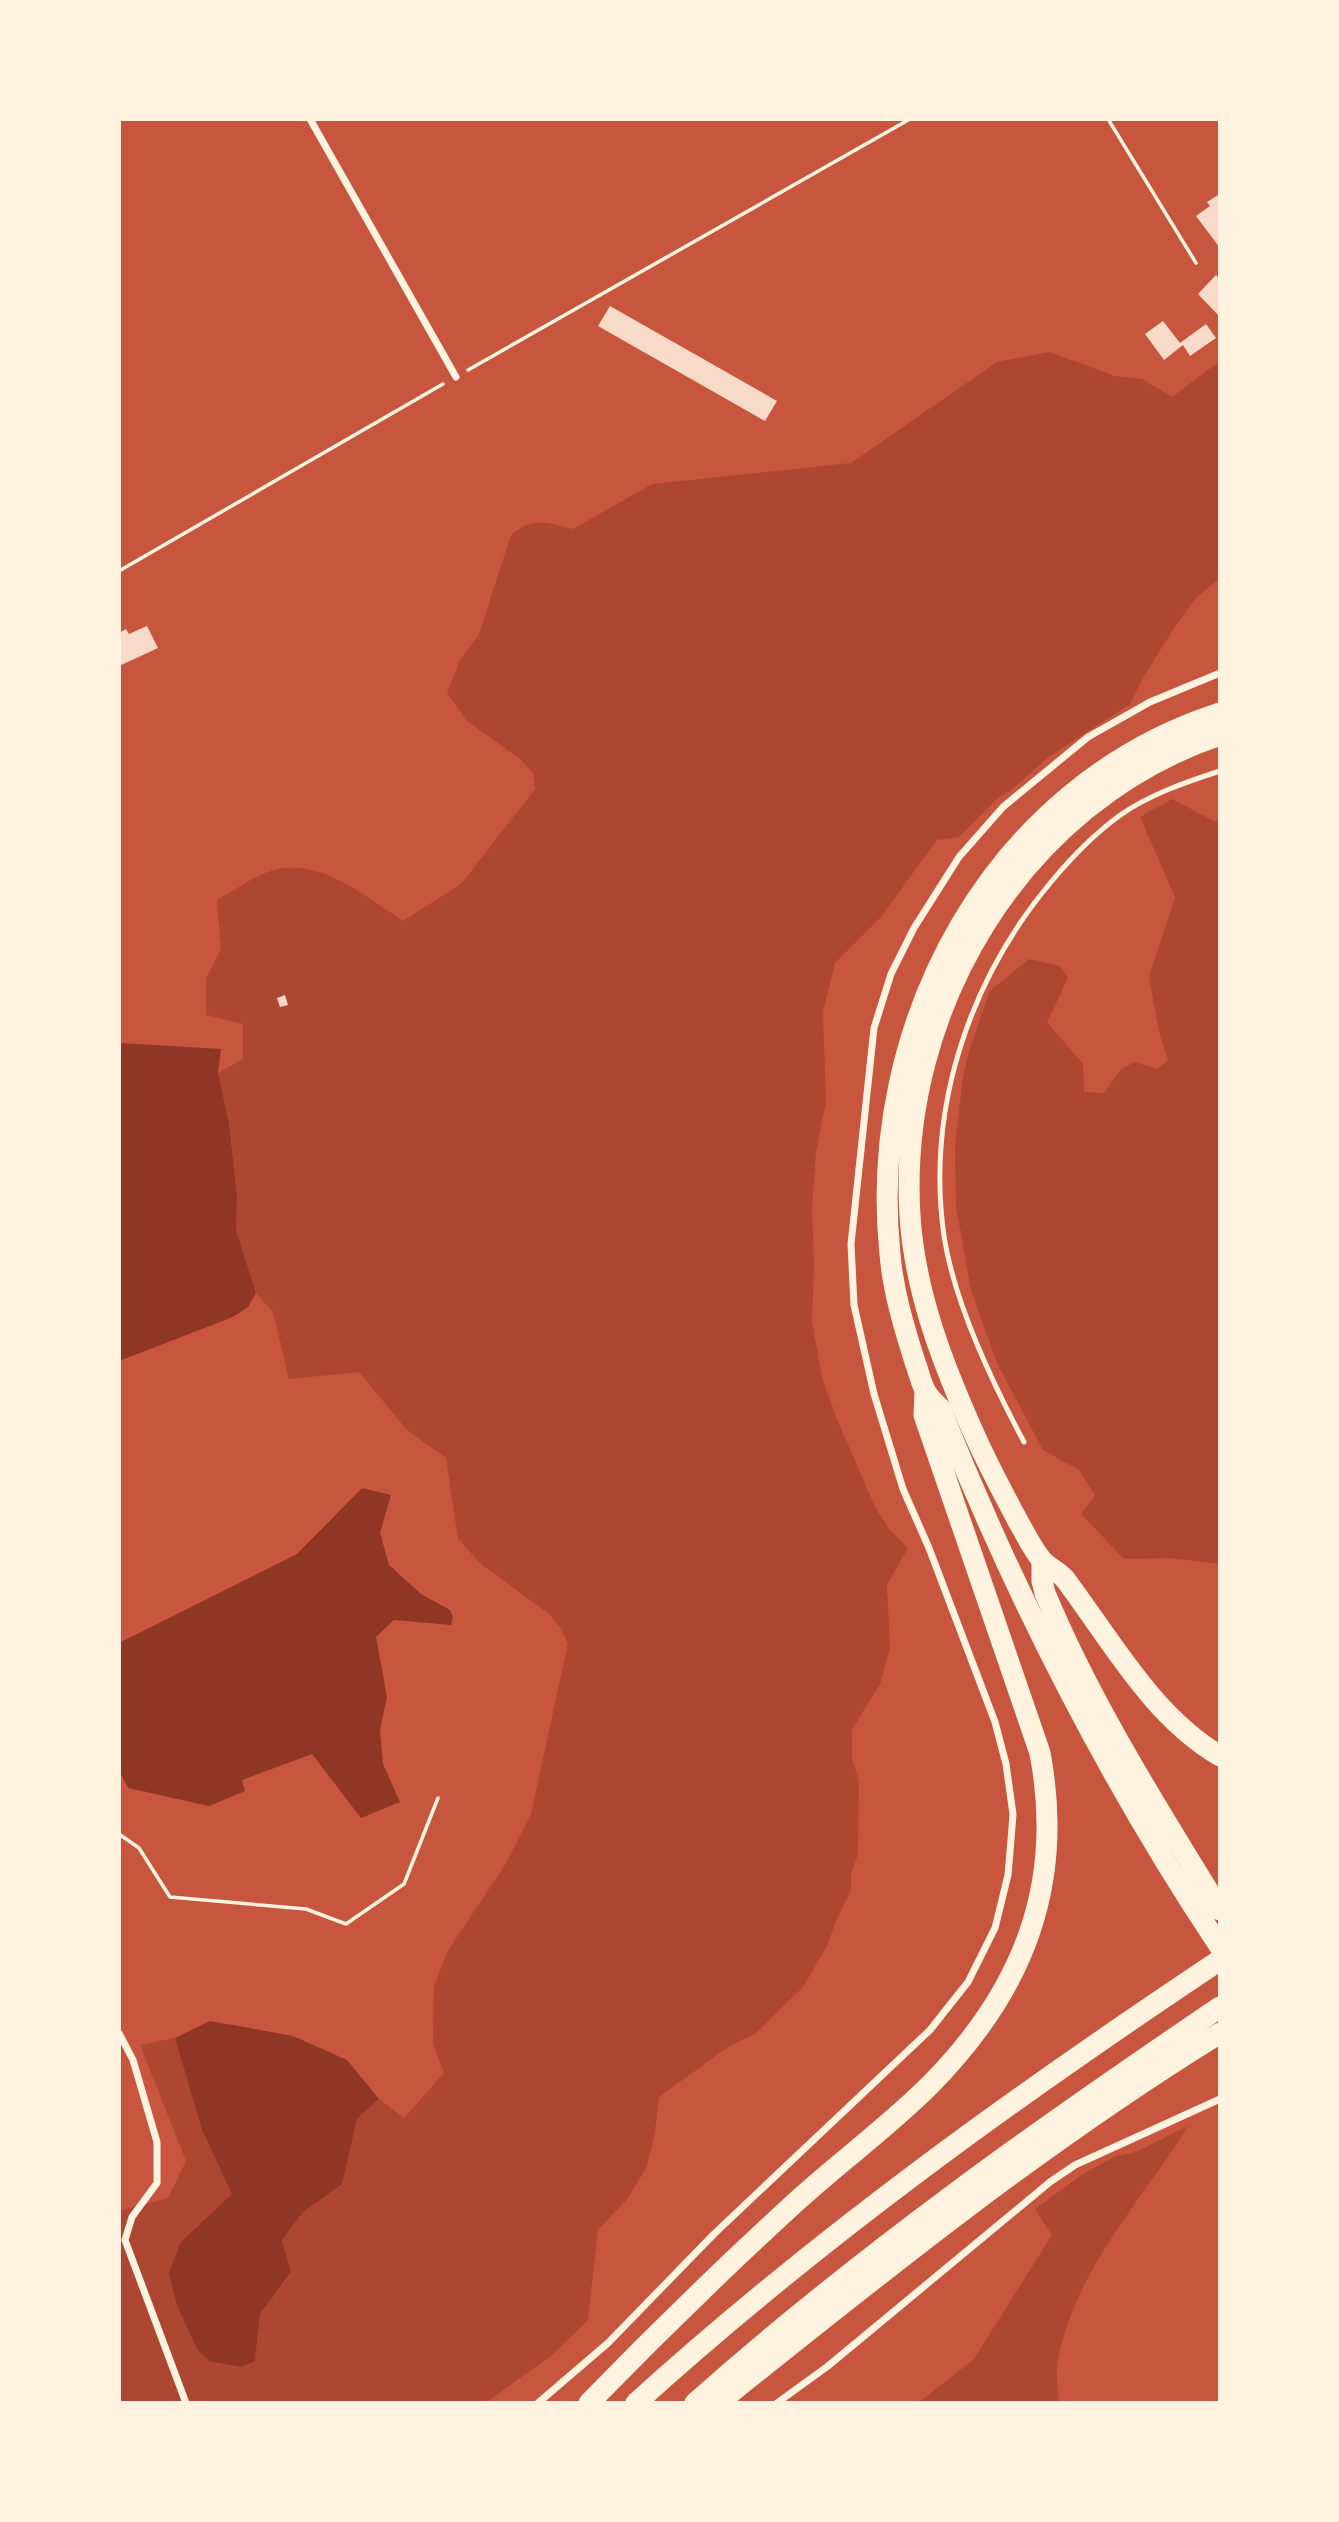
<svg xmlns="http://www.w3.org/2000/svg" width="1339" height="2522" viewBox="0 0 1339 2522" font-family="'Exo 2',sans-serif">
<style>
.green{fill:#ae4732}
.water{fill:#8f3625}
.building{fill:#f7dbc8}
.lines{fill:none;stroke-linecap:round;stroke-linejoin:round}
.path{stroke:#fff3e0;stroke-width:3.5}
.service{stroke:#fff3e0;stroke-width:5}
.minor{stroke:#fff3e0;stroke-width:7}
.motorway{stroke:#fff3e0;stroke-width:21}
</style>
<rect width="100%" height="100%" fill="#c8553d"/>
<path class="green" d="M1050,352L1115,376L1142,379L1172,397L1220,361V578L1196,598L1174,628L1144,676L1130,704L1050,756L1010,791L1000,796L959,837L937,840L881,917L835,963L823,1012L826,1101L816,1152L812,1208L814,1265L812,1322L822,1377L836,1417L876,1509L889,1529L908,1548L887,1585L890,1647L880,1684L852,1730V1758L859,1781L858,1854L851,1874V1890L836,1921L827,1946L803,1987L755,2034L728,2047L659,2097L655,2133L647,2166L628,2198L598,2230L588,2320L551,2356L485,2403H119V2211L168,2198L186,2161L140,2045L175,2038L202,2130L233,2194L181,2242L255,2361L260,2314L291,2273L282,2240L303,2212L342,2184L357,2119L379,2099L404,2118L444,2073L433,2044L434,1987L447,1952L505,1865L531,1814L568,1643L560,1627L549,1614L481,1564L458,1539L446,1458L407,1430L359,1372L289,1379L273,1312L256,1293L236,1230L237,1196L229,1123L218,1073L243,1059V1024L206,1015V979L221,949L217,900C233,891 249,880 265,873C316,853 363,895 403,921L461,884L535,789L533,773L521,760L466,720L447,693L459,662L479,634L511,535C534,516 546,523 573,529L652,484L851,463L997,362Z
M1172,799L1214,821L1220,820V1564L1169,1558L1124,1559L1081,1514L1095,1495L1079,1470L1043,1450L997,1363L971,1290L956,1207L955,1146L963,1076L970,1048L990,991L1029,959L1060,966L1068,978L1047,1022L1083,1064L1084,1092L1104,1093L1121,1069L1135,1062L1157,1069L1168,1060L1159,1032L1149,976L1175,897L1140,817Z
M1188,2126C1141,2202 1075,2270 1058,2360C1055,2373 1058,2389 1059,2403H918L974,2359L1052,2235L1035,2209L1083,2174L1116,2156L1136,2152Z"/>
<path class="water" d="M119,1043L221,1049L218,1073L229,1123L237,1196L236,1230L256,1293L248,1307L233,1317L119,1361Z
M362,1488L391,1495L380,1533L389,1565L421,1594L450,1610L453,1617L451,1625L394,1620L376,1637L387,1697L380,1730L383,1764L400,1802L361,1818L312,1754L242,1780L245,1791L209,1806L128,1788L119,1770V1643L297,1554Z
M210,2021L293,2036L347,2060L379,2099L357,2119L342,2184L303,2212L282,2240L291,2272L260,2314L255,2361L241,2367L209,2361L197,2349L177,2305L169,2273L181,2242L232,2194L202,2130L175,2038Z"/>
<path class="building" d="M1218,195L1220,199V248L1196,216L1210,206L1207,202Z
M1216,275L1220,279V317L1198,294Z
M610,306L777,401L765,421L598,326Z
M1163,321L1180,343L1206,324L1216,338L1190,356L1183,345L1164,360L1145,334Z
M147,626L158,648L119,666V633L126,629L129,634Z
M285,995L288,1005L280,1007L277,998Z"/>
<g class="lines">
<path class="path" d="M1108,119L1196,263
M468,370L910,119
M119,571L443,384
M119,1834L139,1848L170,1897L306,1909L346,1924L404,1884L438,1798"/>
<path class="service" d="M1024,1442C993,1384 954,1301 944,1236C926,1109 969,980 1051,882C1071,858 1093,835 1119,816C1148,795 1186,782 1220,771"/>
<path class="minor" d="M310,119L456,377
M119,2033L133,2060L157,2142V2183L132,2217L125,2240L186,2403
M538,2403L608,2343L714,2234L930,2030L968,1982L995,1928L1008,1875L1011,1840L1013,1814L1006,1764L995,1722L929,1548L903,1489L874,1394L854,1305L851,1244L874,1028L891,974L914,928L959,857L1003,807L1088,737L1150,702L1220,673
M777,2403L828,2366L1050,2182L1075,2165L1220,2099"/>
<path class="motorway" d="M1220,713C993,786 866,1024 890,1254C893,1291 904,1327 915,1362C919,1372 921,1384 926,1392C929,1398 935,1403 940,1408C1015,1595 1108,1779 1220,1947
M1220,735C1021,802 897,1010 910,1216C915,1294 944,1367 976,1438C989,1467 1004,1495 1019,1523C1026,1535 1032,1548 1041,1559C1047,1567 1058,1571 1065,1579C1111,1640 1152,1716 1220,1756
M1042,1561V1581L1045,1593C1090,1702 1158,1809 1220,1910
M589,2403C657,2333 726,2266 798,2200C841,2161 889,2126 930,2085C1023,1991 1065,1885 1040,1753L924,1415L925,1392
M636,2403C818,2238 1016,2096 1220,1960
M695,2403C859,2257 1038,2130 1220,2007
M718,2403C880,2273 1043,2142 1220,2033"/>
</g>
<rect width="1339" height="2522" fill="none" stroke="#fff3e0" stroke-width="242"/>
</svg>
